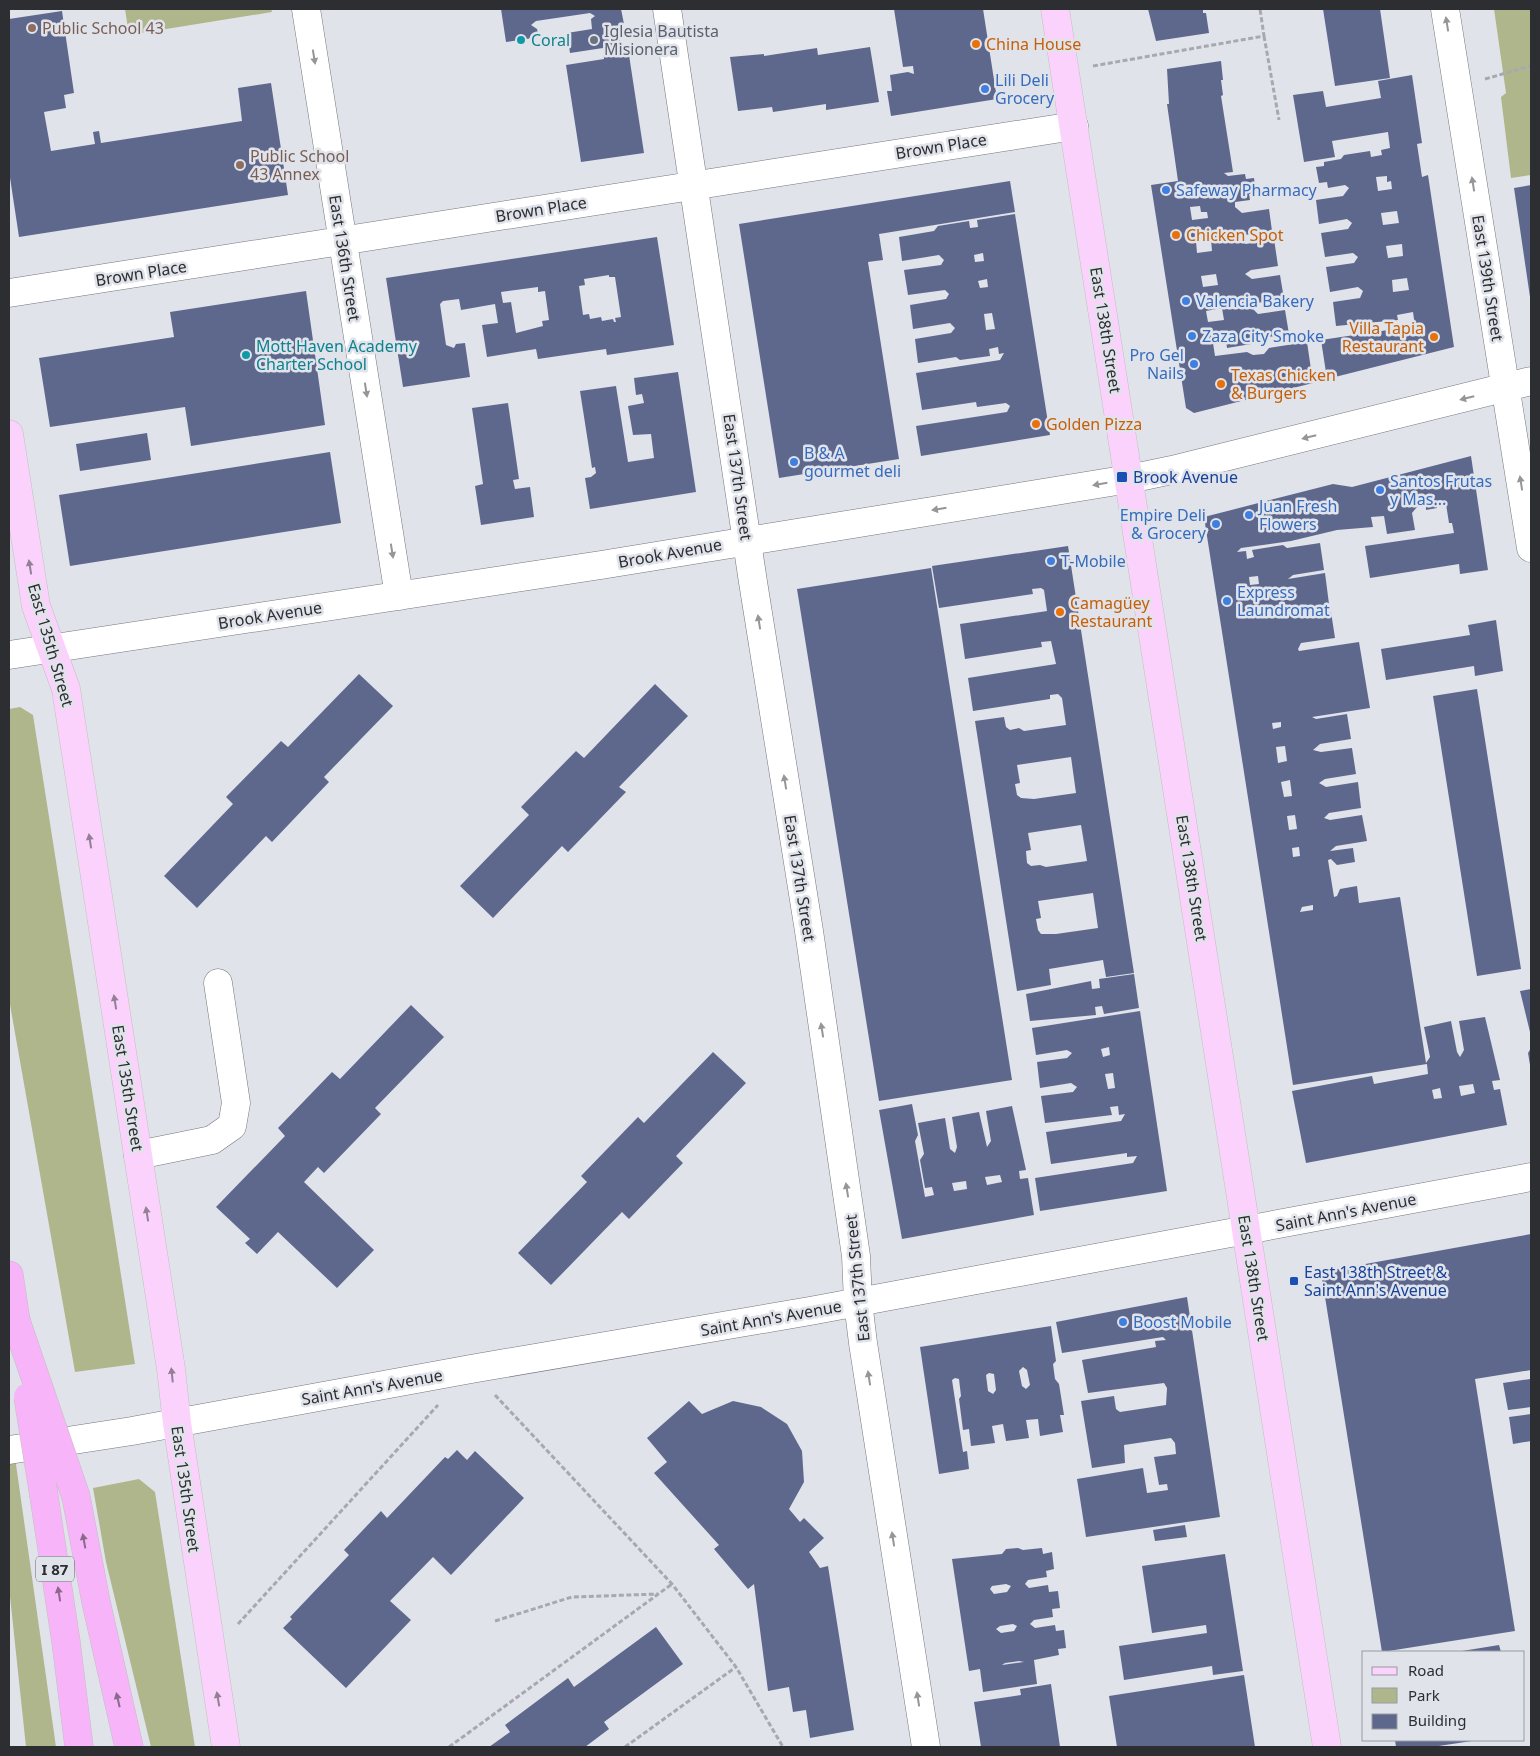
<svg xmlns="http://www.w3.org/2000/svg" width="1540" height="1756" viewBox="0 0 1540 1756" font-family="'Noto Sans',sans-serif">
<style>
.green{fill:#afb68b}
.building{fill:#5e688d;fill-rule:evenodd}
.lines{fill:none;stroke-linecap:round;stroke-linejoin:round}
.minor-casing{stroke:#74767d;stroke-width:29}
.major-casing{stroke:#c0c0c1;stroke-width:29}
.highway-casing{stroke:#c0c0c1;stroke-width:29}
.path{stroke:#a7a9af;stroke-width:3;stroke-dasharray:5 2.5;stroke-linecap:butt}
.minor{stroke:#fff;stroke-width:28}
.major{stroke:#fad2fb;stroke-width:28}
.highway{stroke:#f7b4f8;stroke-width:28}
.highway-bridge-casing{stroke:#c0c0c1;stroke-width:29;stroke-linecap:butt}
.highway-bridge{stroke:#f7b4f8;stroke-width:28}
.oneway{fill:#969698}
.oneway2{fill:#948096}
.oneway3{fill:#886a8b}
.education-dot{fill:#8d6e63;stroke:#e1e3eb;stroke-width:2}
.culture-dot{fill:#0f9aa8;stroke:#e1e3eb;stroke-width:2}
.worship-dot{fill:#6b7280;stroke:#e1e3eb;stroke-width:2}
.food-dot{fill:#e8710a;stroke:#e1e3eb;stroke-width:2}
.shop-dot{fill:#3f7fe0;stroke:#e1e3eb;stroke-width:2}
.transit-dot{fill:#1a4fb4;stroke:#e1e3eb;stroke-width:2}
.labels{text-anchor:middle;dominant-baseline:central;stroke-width:5;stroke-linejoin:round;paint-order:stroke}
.shield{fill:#e1e3eb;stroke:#636469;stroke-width:1}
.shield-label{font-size:15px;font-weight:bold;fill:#2d2e31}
.education-label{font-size:16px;fill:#785e54;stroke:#e1e3eb;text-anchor:start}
.worship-label{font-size:16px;fill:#5b616d;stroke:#e1e3eb;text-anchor:start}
.culture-label{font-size:16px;fill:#0d838f;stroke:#e1e3eb;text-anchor:start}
.food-label{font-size:16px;fill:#c56008;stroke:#e1e3eb;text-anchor:start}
.shop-label{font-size:16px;fill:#366cbe;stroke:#e1e3eb;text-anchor:start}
.street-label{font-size:16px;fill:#2d2e31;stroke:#e1e3eb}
.transit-label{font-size:16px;fill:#164399;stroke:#e1e3eb;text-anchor:start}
</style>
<rect width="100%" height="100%" fill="#e1e3eb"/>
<path class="green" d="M125,9H271L272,12L129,35Z
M1494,9H1531V175L1511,178L1501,97L1506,93Z
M20,707L33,715L135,1364L75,1372L9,999V709Z
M12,1436L56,1747H26L9,1587V1437Z
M139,1479L155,1492L195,1747H151L106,1562L93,1488Z"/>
<path class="building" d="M501,9H621L624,24L618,25L622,56L629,55L644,153L581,162L566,65L604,59L603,48L570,53L567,33L592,29L591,19L595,16L590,13L536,21L531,25L537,29L539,37L506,42Z
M894,9H983L997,99L891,116L887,91H892L890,75L908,72L914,74L913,66L903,67Z
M1148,9H1203V13H1206L1209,33L1156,41Z
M1323,9H1380L1390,78L1335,86Z
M62,11L74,93L64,95L66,108L44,112L51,151L95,144L93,132L99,131L101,143L242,121L238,88L271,83L288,195L19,237L9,171V19Z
M870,47L879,102L826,110V104L773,112L772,107L738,111L730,57L764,54V56L817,48L818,55Z
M1221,61L1223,80H1221L1223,95L1221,96L1233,172L1224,173L1228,176L1245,174L1246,179L1254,178L1256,193L1249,194L1250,200L1235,202V207L1242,213L1269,209L1272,231L1245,235L1241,241L1246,244L1274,239L1278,266L1251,270L1245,274L1252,279L1280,275L1284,299L1256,303L1251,307L1258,314L1285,310L1289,334L1261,338L1257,343L1227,348L1226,341L1213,343L1215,356L1247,352L1253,355L1264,354L1269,348L1307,342L1313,383L1194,413L1186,408L1151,185L1178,181L1167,104H1169L1167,69ZM1200,206L1201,212H1207L1208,218L1192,220L1190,207ZM1211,239L1212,251L1197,253L1196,241ZM1216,274L1218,285L1203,287L1201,276ZM1222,308L1224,320L1208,322L1206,311Z
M1412,75L1422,143L1417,144L1422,177L1428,175L1454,347L1327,379L1321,340L1415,326L1413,312L1397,315L1398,320L1336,326L1333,302L1360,298L1363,291L1358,287L1330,292L1326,267L1354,263L1358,257L1353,253L1325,257L1321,233L1348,229L1352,223L1347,219L1319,224L1316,200L1343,196L1349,188L1345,185L1328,188L1327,182L1319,183L1316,167L1324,166V162L1341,159L1344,155L1370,151L1371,157L1382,155L1381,150L1390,148L1388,132L1332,141L1335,157L1304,162L1293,95L1323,91L1326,107L1381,98L1378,81ZM1387,176V182L1391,181L1392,189L1378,191L1376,177ZM1397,211L1399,223L1383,225L1381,213ZM1402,244L1403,256L1388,258L1386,246ZM1407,278L1409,290L1393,292L1392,280Z
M1010,181L1015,212L879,234L883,260L868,262L899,459L779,478L739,224Z
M1531,185V297H1530L1514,188Z
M1015,214L1050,435L921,456L916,426L1007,412L1010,406L1006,403L977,407L976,402L922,410L916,373L1000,360L1004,353L999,354L998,347L989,349L990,356L960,360L956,357L918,363L915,339L951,333L955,328L950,323L913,329L910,305L946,299L949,294L945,290L908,295L904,270L941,265L944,260L939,255L902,261L899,237L934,231L938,226L969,221L970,228L978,227L977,220ZM983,253L984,261L975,262L974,255ZM987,279L988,287L980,288L978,281ZM992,313L995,329L986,330L984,314Z
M657,237L674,345L607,355L606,349L538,359L536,349L487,357L482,325L498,323L495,304L461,310L459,299L443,301L440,304L446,345L454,348L456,344L465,343L470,377L403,387L386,278ZM609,275V277H615L621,317L615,318L616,322H614L613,319L602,321L601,317L590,319L589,314L583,315L579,286L585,285L584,279ZM538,287V292L545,291L549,320L542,321L543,326L516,333L511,302L503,303L501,292Z
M306,291L325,425L191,446L185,407L50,427L39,358L174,337L170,312Z
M678,372L696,492L590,509L585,478L591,477L596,473L595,467L592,468L580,391L616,386L628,462L654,458L651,434L633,435L628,406L644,403L642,394L636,395L634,378Z
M508,403L519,479L513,480L515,489L530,487L534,517L481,525L475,486L483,484L472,408Z
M147,433L151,460L80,471L76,444Z
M330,452L341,523L70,566L59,495Z
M1471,456L1488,570L1460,574L1459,564L1370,578L1365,546L1454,533L1452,523H1449L1446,504L1441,500L1436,501L1437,508L1426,510V506L1417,507L1412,513L1415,530L1387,534L1384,516L1371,517L1373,527L1337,530L1291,541L1241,548L1237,552L1246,551L1247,559L1254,557L1252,550L1283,545L1287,548L1320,543L1324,570L1293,575L1288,579L1325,573L1329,604L1298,609L1293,614L1300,617L1331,612L1335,638L1301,643L1298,649L1299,651L1359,642L1370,708L1312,717L1316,719L1347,714L1351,739L1320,744L1313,750L1321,752L1352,748L1356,774L1325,779L1319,783L1326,787L1358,782L1361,808L1329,813L1324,818L1330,820L1362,815L1367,841L1336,846L1330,851L1353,848L1355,862L1337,865L1331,859L1328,860L1334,897L1337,896L1340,889L1357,886L1359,903L1400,897L1426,1063L1430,1057L1424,1027L1451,1021L1457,1052L1460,1057L1464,1050L1459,1021L1485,1017L1500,1080L1492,1081L1494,1090L1500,1089L1507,1125L1306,1163L1292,1091L1372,1076L1374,1084L1428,1074L1427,1064L1293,1085L1204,517L1333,484L1352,487ZM1258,576L1259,584L1250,585L1249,577ZM1281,722V727L1273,729L1272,723ZM1285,746L1287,761L1278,763L1276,747ZM1290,780L1292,796L1284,797L1281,782ZM1295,815L1297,829L1289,830L1287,816ZM1299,847L1300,856L1293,857L1292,848ZM1313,905V910L1300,912L1302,907ZM1473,1084L1475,1093L1461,1096L1459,1086ZM1440,1088L1442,1098L1434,1099L1432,1090Z
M1068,546L1134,973L1106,977L1103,960L1049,969L1051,985L1017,991L975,721L1004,717L1006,727L1010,730L1019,728L1024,731L1066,725L1062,698L1058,694L1050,695V699L973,711L968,678L1056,664L1051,641L1041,642L1042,647L965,659L960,624L1047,611L1044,590L1041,588L1032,589L1033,594L939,608L932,566ZM1071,757L1076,793L1034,799L1021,798L1017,795L1015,784L1020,783L1017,765ZM1081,825L1087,861L1046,867L1040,865L1031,866L1027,863L1026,851L1031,850L1028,833ZM1093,893L1098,928L1056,934H1041L1038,930L1036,919L1041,918L1038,901Z
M931,568L1012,1080L879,1101L797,589Z
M1496,620L1503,671L1475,676L1474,666L1386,680L1381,649L1470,635L1468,625Z
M359,674L393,706L324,777L329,782L272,842L266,836L197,908L164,876L233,804L226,797L281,741L288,747Z
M655,684L688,716L621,785L619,787L626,792L568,852L562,846L493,918L460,886L529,815L521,807L576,751L584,758Z
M1477,689L1521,969L1477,976L1433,696Z
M1134,974L1139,1008L1104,1014L1102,1006L1095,1007L1096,1015L1030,1021L1026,994L1091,981L1092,989L1100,988L1099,979Z
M1531,989V1031L1530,1032L1520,991Z
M411,1005L444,1037L375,1108L381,1114L324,1173L318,1167L304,1182L374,1250L337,1288L278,1232L257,1254L245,1243L250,1239L216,1207L285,1136L278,1128L332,1072L340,1079Z
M1140,1011L1167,1191L1040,1211L1035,1178L1133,1163L1137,1156L1127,1157V1153L1051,1164L1046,1132L1121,1121L1125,1114L1119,1115L1118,1106L1110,1107L1112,1115L1045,1123L1041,1096L1073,1092L1077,1087L1071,1083L1040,1088L1037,1062L1067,1058L1072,1053L1067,1050L1036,1055L1032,1028ZM1109,1047L1110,1055L1103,1057L1101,1049ZM1113,1073L1115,1088L1108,1089L1105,1074Z
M1531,1048V1064L1530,1065L1528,1053Z
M713,1052L746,1083L676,1156L683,1163L629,1219L622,1212L551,1285L518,1253L587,1182L581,1176L638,1117L644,1123Z
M912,1104L918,1135L915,1141L925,1197L934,1195L932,1187L925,1188L920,1160L924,1154L918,1123L945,1118L950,1149L955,1153L957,1147L952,1117L979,1112L987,1147L991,1141L986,1111L1012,1106L1026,1170L1019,1171L1020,1179L1028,1178L1034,1215L902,1239L879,1110ZM1000,1175L1002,1182L987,1185L985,1177ZM966,1181L967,1189L954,1191L952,1183Z
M1531,1234V1370L1475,1379L1515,1631L1382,1652L1321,1272Z
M1187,1297L1220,1517L1086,1537L1077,1479L1143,1468L1147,1493L1168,1490L1167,1484L1159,1485L1154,1457L1176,1454L1175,1443L1171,1438L1124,1445L1125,1463L1092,1468L1081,1401L1114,1396L1116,1409L1120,1412L1166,1405L1167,1388L1164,1383L1088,1393L1082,1360L1156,1347L1155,1341L1166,1340L1163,1337L1062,1353L1056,1322Z
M1051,1326L1056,1361L1053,1364L1055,1379L1059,1384L1064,1415H1060L1063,1432L1040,1436L1038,1419L1026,1420L1029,1438L1006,1441L1003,1424L992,1426L995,1443L971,1446L969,1429L963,1430L959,1399L961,1396L959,1379L955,1378L952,1380L963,1452L967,1451L969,1469L939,1474L920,1347ZM1023,1367L1027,1370L1030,1385L1026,1389L1022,1386L1019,1371ZM989,1373L994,1374L996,1390L993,1394L988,1391L986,1375Z
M1530,1379L1531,1407L1508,1410L1503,1383Z
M689,1401L702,1414L733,1401L761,1407L787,1424L802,1451L804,1482L789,1509L800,1522L804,1518L824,1538L809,1552L820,1568L828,1566L854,1730L810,1738L806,1710L793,1712L789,1687L768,1691L754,1584L748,1589L714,1549L719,1545L654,1473L667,1462L647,1438Z
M1531,1414V1441L1513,1444L1509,1417Z
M457,1450L467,1460L475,1451L524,1498L451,1575L433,1557L390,1601L411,1620L346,1688L283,1628L292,1619L290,1617L349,1555L344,1550L381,1511L387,1518L445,1457L448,1459Z
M1185,1525L1187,1537L1155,1541L1153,1530Z
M1018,1548L1023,1550L1042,1548L1043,1554L1052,1552L1054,1569L1046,1571L1047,1577L1028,1580L1025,1584L1029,1588L1048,1585L1049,1592L1058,1591L1060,1608L1052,1609L1053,1617L1034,1620L1030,1624L1035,1628L1055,1625L1056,1631L1064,1630L1066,1648L1058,1649L1059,1655L1034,1660L1037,1684L983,1692L980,1669L969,1671L952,1559L1002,1554L1006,1549ZM1006,1584L1011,1586L1007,1592L994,1594L990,1589L992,1586ZM1013,1624L1017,1626L1014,1631L1001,1633L996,1629L1000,1626ZM1019,1661L1024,1662L1002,1665L1005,1663Z
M1225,1554L1243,1671L1213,1675L1212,1666L1124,1680L1119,1646L1207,1633L1206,1625L1152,1633L1142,1566Z
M656,1627L683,1664L604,1722L609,1729L585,1747H489L510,1732L505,1725L568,1678L574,1687Z
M1499,1645L1501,1652H1463L1462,1651Z
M1244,1675L1255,1747H1117L1109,1696Z
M1051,1684L1060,1747H981L974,1702L1021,1695L1020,1689Z
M1395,1740H1472V1741L1432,1747H1396Z"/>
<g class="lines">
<g class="minor-casing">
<path id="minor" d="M306,9L399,596
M667,9L753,582L809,931L856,1256L858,1302L863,1343L926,1747
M1445,9L1531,548
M9,293L1074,126
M9,655L601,565L1129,479L1172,470L1531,381
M138,1155L212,1140L232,1126L236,1103L218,983
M9,1450L132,1431L471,1369L810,1311L1531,1177"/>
</g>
<g class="major-casing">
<path id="major" d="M1055,9L1327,1747
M9,434L36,606L66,689L171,1369L177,1423L226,1747"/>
</g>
<g class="highway-casing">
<path id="highway" d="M9,1275L16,1321
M44,1496L66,1642L79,1747
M76,1497L96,1602L129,1747"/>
</g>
<path class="path" d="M1264,36L1279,120
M1093,66L1264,36L1260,9
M1485,79L1531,66
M495,1395L672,1584L736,1667L783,1747
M495,1621L572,1597L658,1594
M238,1624L438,1405
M449,1747L672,1584
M625,1747L736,1667"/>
<use href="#minor" class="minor"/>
<use href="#major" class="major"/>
<use href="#highway" class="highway"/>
<g class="highway-bridge-casing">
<path id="highway-bridge" d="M16,1321L76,1497
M28,1397L44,1496"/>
</g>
<use href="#highway-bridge" class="highway-bridge"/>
</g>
<defs><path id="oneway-solid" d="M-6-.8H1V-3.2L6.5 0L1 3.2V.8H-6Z" transform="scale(1.25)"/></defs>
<g class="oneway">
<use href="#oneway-solid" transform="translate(1447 24) rotate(-99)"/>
<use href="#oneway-solid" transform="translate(314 57) rotate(81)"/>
<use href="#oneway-solid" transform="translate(1473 184) rotate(-99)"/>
<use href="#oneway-solid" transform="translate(366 390) rotate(81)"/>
<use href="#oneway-solid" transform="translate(1467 398) rotate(166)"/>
<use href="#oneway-solid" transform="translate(1309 437) rotate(166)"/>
<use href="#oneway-solid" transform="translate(1521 483) rotate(-99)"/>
<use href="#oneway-solid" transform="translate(1100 484) rotate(170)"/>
<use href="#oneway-solid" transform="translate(939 509) rotate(171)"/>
<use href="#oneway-solid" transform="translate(392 551) rotate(81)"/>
<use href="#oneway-solid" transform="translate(759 622) rotate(-99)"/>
<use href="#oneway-solid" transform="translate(785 782) rotate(-99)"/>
<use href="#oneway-solid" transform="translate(822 1030) rotate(-99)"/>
<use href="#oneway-solid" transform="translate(847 1190) rotate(-99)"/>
<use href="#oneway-solid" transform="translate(869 1378) rotate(-99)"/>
<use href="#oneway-solid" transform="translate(893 1539) rotate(-99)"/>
<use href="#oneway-solid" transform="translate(918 1699) rotate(-99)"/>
</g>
<g class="oneway2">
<use href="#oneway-solid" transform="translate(30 567) rotate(-99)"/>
<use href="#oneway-solid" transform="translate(90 841) rotate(-99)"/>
<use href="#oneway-solid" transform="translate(115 1002) rotate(-99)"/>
<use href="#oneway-solid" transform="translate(147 1214) rotate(-99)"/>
<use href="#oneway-solid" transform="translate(172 1375) rotate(-96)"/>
<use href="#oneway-solid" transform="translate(218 1699) rotate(-100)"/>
</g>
<g class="oneway3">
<use href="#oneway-solid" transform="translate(84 1541) rotate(-100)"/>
<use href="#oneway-solid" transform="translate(59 1594) rotate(-99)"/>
<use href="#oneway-solid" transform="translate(118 1700) rotate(-103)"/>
</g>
<g class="education-dot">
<circle cx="32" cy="28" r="5"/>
<circle cx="240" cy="165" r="5"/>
</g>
<g class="culture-dot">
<circle cx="521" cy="40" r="5"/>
<circle cx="246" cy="355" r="5"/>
</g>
<circle class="worship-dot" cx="594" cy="40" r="5"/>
<g class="food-dot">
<circle cx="976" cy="44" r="5"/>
<circle cx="1176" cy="235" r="5"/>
<circle cx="1434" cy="337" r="5"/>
<circle cx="1221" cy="384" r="5"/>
<circle cx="1036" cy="424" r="5"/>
<circle cx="1060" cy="612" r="5"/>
</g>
<g class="shop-dot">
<circle cx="985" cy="89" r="5"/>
<circle cx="1166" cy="190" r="5"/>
<circle cx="1186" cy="301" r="5"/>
<circle cx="1192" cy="336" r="5"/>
<circle cx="1194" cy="364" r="5"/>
<circle cx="794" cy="462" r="5"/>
<circle cx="1380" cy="490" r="5"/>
<circle cx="1249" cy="515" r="5"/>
<circle cx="1216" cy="524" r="5"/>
<circle cx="1051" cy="561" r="5"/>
<circle cx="1227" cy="601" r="5"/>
<circle cx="1123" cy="1322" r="5"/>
</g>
<g class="transit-dot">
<rect x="1116" y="471" width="12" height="12" rx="2.5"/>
<rect x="1289" y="1276" width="10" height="10" rx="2.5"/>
</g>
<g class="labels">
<rect class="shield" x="36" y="1556.5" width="38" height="25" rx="4"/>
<g class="shield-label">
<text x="55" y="1569">I 87</text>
</g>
<g class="education-label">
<text x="42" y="28">Public School 43</text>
<text x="250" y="156">Public School<tspan x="250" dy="18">43 Annex</tspan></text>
</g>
<g class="worship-label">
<text x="604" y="31">Iglesia Bautista<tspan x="604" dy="18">Misionera</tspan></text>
</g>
<g class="culture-label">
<text x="531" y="40">Coral</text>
<text x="256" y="346">Mott Haven Academy<tspan x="256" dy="18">Charter School</tspan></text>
</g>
<g class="food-label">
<text x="986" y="44">China House</text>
<text x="1186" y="235">Chicken Spot</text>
<text x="1424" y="328" text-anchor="end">Villa Tapia<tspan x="1424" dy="18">Restaurant</tspan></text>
<text x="1231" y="375">Texas Chicken<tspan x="1231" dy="18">&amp; Burgers</tspan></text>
<text x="1046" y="424">Golden Pizza</text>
<text x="1070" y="603">Camagüey<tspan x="1070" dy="18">Restaurant</tspan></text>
</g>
<g class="shop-label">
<text x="995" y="80">Lili Deli<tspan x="995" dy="18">Grocery</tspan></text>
<text x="1176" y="190">Safeway Pharmacy</text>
<text x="1196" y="301">Valencia Bakery</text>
<text x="1202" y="336">Zaza City Smoke</text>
<text x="1184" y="355" text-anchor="end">Pro Gel<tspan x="1184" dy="18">Nails</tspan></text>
<text x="804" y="453">B &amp; A<tspan x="804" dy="18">gourmet deli</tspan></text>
<text x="1390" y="481">Santos Frutas<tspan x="1390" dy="18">y Mas...</tspan></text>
<text x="1259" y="506">Juan Fresh<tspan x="1259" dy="18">Flowers</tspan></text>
<text x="1206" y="515" text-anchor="end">Empire Deli<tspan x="1206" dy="18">&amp; Grocery</tspan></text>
<text x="1061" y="561">T-Mobile</text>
<text x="1237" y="592">Express<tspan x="1237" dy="18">Laundromat</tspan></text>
<text x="1133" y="1322">Boost Mobile</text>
</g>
<g class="street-label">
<text transform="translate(941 146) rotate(-9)">Brown Place</text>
<text transform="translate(541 209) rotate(-9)">Brown Place</text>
<text transform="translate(345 258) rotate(81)">East 136th Street</text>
<text transform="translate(141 273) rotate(-9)">Brown Place</text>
<text transform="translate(1488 278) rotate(81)">East 139th Street</text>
<text transform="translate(1106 330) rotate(81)">East 138th Street</text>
<text transform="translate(738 477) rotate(82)">East 137th Street</text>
<text transform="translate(670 553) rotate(-10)">Brook Avenue</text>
<text transform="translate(270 615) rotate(-9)">Brook Avenue</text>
<text transform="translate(51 645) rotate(74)">East 135th Street</text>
<text transform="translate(800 878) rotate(81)">East 137th Street</text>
<text transform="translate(1192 878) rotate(81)">East 138th Street</text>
<text transform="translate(128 1088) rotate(81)">East 135th Street</text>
<text transform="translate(1346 1212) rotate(-11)">Saint Ann's Avenue</text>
<text transform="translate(857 1278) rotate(-96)">East 137th Street</text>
<text transform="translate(1254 1278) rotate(81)">East 138th Street</text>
<text transform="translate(771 1318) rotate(-10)">Saint Ann's Avenue</text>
<text transform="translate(372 1387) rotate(-10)">Saint Ann's Avenue</text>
<text transform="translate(186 1489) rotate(82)">East 135th Street</text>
</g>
<g class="transit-label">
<text x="1133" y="477">Brook Avenue</text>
<text x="1304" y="1272">East 138th Street &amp;<tspan x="1304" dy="18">Saint Ann's Avenue</tspan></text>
</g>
</g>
<rect width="1540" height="1756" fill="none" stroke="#2d2e31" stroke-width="20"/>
<rect x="1362" y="1651" width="162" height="90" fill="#e1e3eb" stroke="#999ba1"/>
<rect x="1372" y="1667" width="25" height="8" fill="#fad2fb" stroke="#999ba1"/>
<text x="1408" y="1676" font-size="15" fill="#2d2e31">Road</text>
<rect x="1372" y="1688" width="25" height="15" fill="#afb68b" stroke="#999ba1"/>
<text x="1408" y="1701" font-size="15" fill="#2d2e31">Park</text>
<rect x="1372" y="1714" width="25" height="15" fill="#5e688d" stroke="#999ba1"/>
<text x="1408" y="1726" font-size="15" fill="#2d2e31">Building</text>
</svg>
